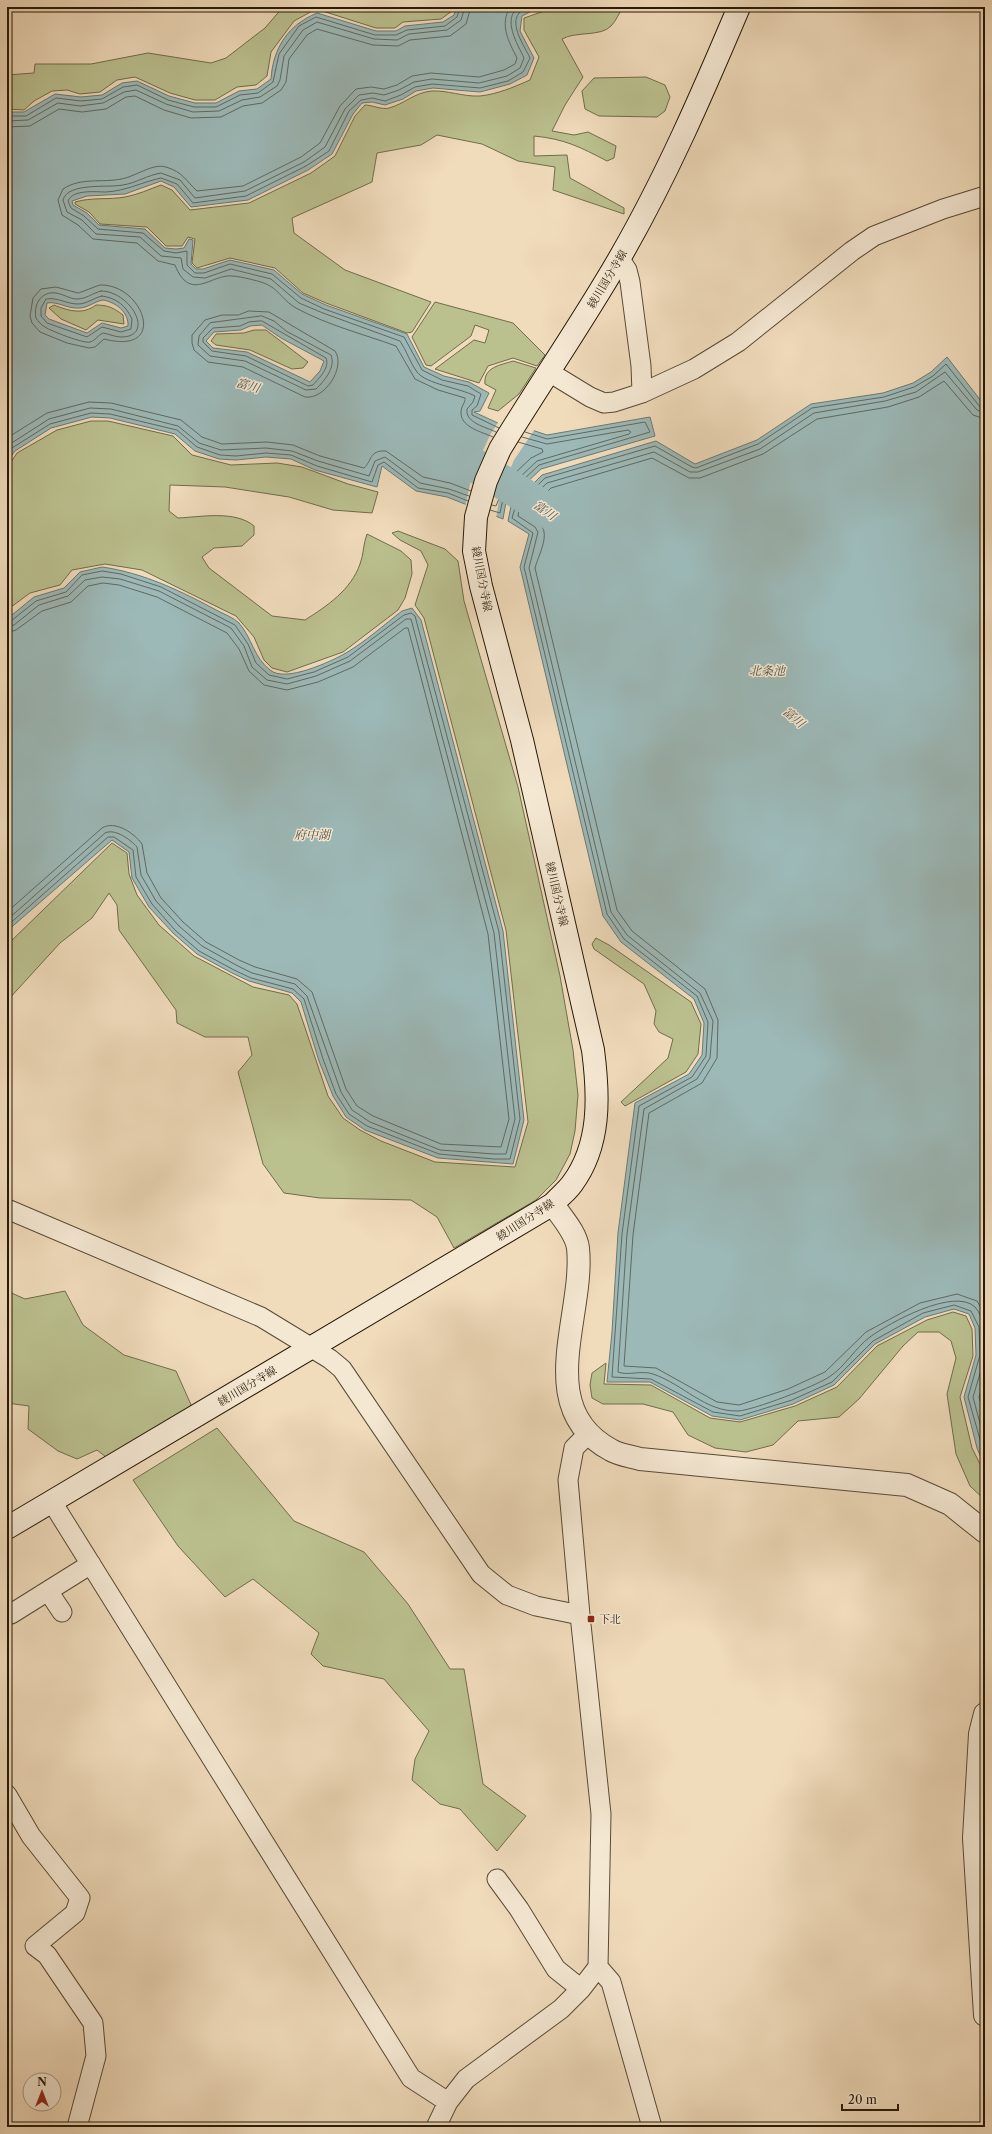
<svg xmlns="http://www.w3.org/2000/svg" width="992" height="2134" viewBox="0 0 992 2134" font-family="'Libre Caslon Text','Noto Serif JP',serif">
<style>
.green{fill:#bbc08f;stroke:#706c4b}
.water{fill:#9cb9b8;stroke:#6d7971;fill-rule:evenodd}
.pier{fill:#f0dbbb}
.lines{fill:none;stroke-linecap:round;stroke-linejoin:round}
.shore{stroke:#616960;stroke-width:1}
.river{stroke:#9cb9b8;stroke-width:34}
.minor-casing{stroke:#584a34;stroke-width:21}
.tertiary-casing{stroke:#584a34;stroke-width:24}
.secondary-casing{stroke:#261907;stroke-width:24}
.minor{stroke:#f5e8d3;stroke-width:19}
.tertiary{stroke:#f5e8d3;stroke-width:22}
.secondary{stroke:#f5e8d3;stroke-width:22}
.poi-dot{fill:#8f2418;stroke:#f5e8d3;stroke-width:1.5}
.labels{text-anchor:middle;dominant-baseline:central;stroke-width:3;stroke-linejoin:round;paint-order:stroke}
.street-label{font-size:11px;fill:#261907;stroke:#f5e8d3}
.poi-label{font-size:11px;fill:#261907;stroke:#f5e8d3;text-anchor:start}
.water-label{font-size:12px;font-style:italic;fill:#4f5145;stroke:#f5e8d3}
</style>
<rect width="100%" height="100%" fill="#f0dbbb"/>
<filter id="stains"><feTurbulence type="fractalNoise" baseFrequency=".005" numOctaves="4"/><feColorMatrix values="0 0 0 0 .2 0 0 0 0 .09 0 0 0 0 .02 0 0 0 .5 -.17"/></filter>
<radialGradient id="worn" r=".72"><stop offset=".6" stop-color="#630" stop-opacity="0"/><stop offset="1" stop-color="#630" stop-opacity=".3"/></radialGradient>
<path class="green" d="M283,7H454L452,11L441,19L403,22L395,28H376L316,9L294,21L271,52L267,76L256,85L237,87L215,100H195L170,93L135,77L117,80L100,92L80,94L67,90L52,91L34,101L24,110L7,109V75L34,73L35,64H91L148,53L211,63L226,58L265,28Z
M556,7H623C619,13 616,21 611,26C601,37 576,31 562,39L583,77L565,105L552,131L574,135L588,132L616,146L614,158L607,161C580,147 565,139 534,136V156L567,155L570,178L624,208V214L553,190L555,167L518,161L482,144L437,135L421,145L377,153L372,182L292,218L294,233L345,270L431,302L412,332L407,333L326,303L303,293L275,268L230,258L197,268L192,263L195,239L188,237L182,246H166L147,227L100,224L89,212L75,204V202C92,197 108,200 125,197C137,195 150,189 161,185L172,190L190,210L249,203L311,173L335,156L355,116L365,105C372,105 382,110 389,108C404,104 414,93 431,91C447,90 464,97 480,96C498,94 514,87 530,80L539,57L524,30V18Z
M646,77L665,85L670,97L665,111L657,117L599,116L585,109L582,91L594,78Z
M435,302L513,323L545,355L537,366L513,358L488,366L479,383L435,369L474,340L485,343L489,330L475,325L471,336L431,366L426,365L412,337Z
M54,305C69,311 83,315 96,305C108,305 114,308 123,315L124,324L98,320L86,330L61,319L49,308Z
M254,330H266L308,362L303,368L292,369L250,350L216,345L211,341L216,334L244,333Z
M513,361L536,368L519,394L498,411L488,408L496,390L485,384C483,367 501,365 513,361Z
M91,421H108L173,436L192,455L231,465L277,463L302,467L348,484L378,492L372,513L333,510L289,497L225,487L170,485L169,511L178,518C201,517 235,510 254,526V535L242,546L214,548L202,557L209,568L272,616L305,620C327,606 351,590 360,564C364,554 363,544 367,534L401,551L411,560L412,574L405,598L398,610L343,652L287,672L272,668L264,660L254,637L236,616L142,570L105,564L72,570L60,585L30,593L7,610V468L17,453L57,430Z
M398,531L445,549L458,561L464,601L518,787L560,976L573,1050L578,1095L575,1131L570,1154L556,1180L536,1200L454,1248L437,1217L411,1200L320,1198L284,1193L263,1164L238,1072L252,1055L248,1037H205L177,1023L176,1010L119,930L117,905L109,893L92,918L60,943L7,1001V945L112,843L127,853L129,874L137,895L159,925L194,956L253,987L289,995L297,1004L328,1096L343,1118L360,1130L381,1141L435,1162L515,1167L528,1122L506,930L424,618L415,605L428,565L421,551L400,540L392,533Z
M596,938L609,945L691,1002L701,1024L698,1054L686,1072L625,1106L621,1102L668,1058L673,1039L659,1032L654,1024L656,1011L644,984L594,949L592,944Z
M7,1291L25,1299L65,1291L83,1325L124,1355L176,1371L192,1407L106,1457L97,1450L77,1459L58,1451L28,1429L29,1406L7,1403Z
M953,1312L966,1316L972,1329L973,1356L960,1397L972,1448L985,1474V1500L970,1486L956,1454L947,1394L956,1358L951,1341L939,1332H918L903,1346L859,1399L839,1417L798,1421L773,1445L746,1452L715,1448L688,1435L673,1412L643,1404H603L592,1398L590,1385L592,1373L606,1363L604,1384L651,1385L710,1418L740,1422L795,1406L837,1387L877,1346L927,1320Z
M217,1428L294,1521L364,1552L408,1604L450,1669H464L483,1784L526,1816L497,1851L460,1809L440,1804L412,1780L415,1759L429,1731L384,1679L323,1666L311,1654L319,1633L253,1579L225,1597L178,1546L133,1480Z"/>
<path class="water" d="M457,7H540L522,16L520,31L534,58L527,75L510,84L480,92L433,88L416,91L403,99L385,105L372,102L362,103L353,114L332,154L308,170L248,200L191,207L174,187L161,181L125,194L87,196L72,201L73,205L87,213L99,225L145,229L165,248L176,249L184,248L189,239L193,240L191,264L196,269H203L230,260L274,270L302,294L326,305L407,334L424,367L444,376L469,382L489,393L480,411L474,412L500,424L526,428L547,435L650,417L655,436L541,469L506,502L503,519L447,497L416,491L382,466L377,487L315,470L291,459L266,457L236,460L219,459L195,451L175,434L110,418L92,417L51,428L15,451L7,462V112H24L55,94L81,97L102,95L122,83L137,81L169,96L195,103H216L239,91L257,89L271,79C273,48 288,25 317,13L376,31H396L405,26L443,22L454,15ZM103,300C115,302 129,312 128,326L121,328L102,323L87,333L49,319L45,315L47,303C58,301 67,309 79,308C88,308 93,302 103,300ZM262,325L281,338L324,361L320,371L310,382L247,352L213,348L206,341L214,332L241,330L250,326Z
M947,357L985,406V1467L977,1448L964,1397L976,1355L975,1328L969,1314L954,1309L925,1317L875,1344L834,1385L793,1404L740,1420L712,1416L650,1382H607L612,1332L618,1233L635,1103L689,1074L702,1055L704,1023L694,999L621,942L603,916L520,567L529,534L508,521L511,506L542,475L656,441L695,464L757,440L811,404L883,393L913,383L931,372Z
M102,567C144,573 181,591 218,611C224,614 234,618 239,623C252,638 254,658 270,670C285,683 330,662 346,653C366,641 384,625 402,611L412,608L421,620L503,931L524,1120L513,1164L438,1158L365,1130L346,1117L333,1096L319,1061L301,1002L292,993L249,981L232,973L197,954L173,933L149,907L132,878L129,852L112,840L7,931V619L34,597L64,588L80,572Z"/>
<path class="pier" d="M499,421L535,429L514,460L500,494L496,519L465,507L470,484L479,459L490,435Z"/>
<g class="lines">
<path class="shore" d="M7,116H26L56,98L81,101L102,99L123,87L137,85L168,100L194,107H216L240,95L258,93L273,82L279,54L299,26L316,17L375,35H396L407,30L445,26L457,17L460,7
M7,121L28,120L58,103L80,106L103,103L124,92L136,90L166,104L193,112L219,111L242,100L260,97L277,86L280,80L284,56L303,30L317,22L374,39L397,40L409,34L447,30L461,20L465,7
M7,127L30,126L59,109L82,112L106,109L126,97L135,96L164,110L191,118L221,117L243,106L262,103L281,90L286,82L289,59L307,35L317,29L373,45L398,46L410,40L450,36L466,24L471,7
M100,285C143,283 170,356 104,339L95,347L89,348L67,343L40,332L32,323L30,316L33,298L41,289L56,287L78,293Z
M101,291C131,291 156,337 121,337C115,337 109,334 103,333C98,335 95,341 90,342C84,344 51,331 45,327C41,325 38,321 36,318C33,305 41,291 56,293C63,294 70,299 77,299C86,299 93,293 101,291Z
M102,296C117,298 126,306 132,319L131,329L121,332L102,327L87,337L47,323L41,316V308L46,299C58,297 66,304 78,304C87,304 93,298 102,296Z
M249,311L269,312L335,351C346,367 325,400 305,397L243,367L208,362L194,350L192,343V335L205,320L222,315H238Z
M262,316L274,321L286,331L331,355C336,368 324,381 316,389L306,390L245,361L210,356L198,345L199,336L210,323Z
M262,321L326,358C330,368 319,378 313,385L308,386L246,356L212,351L203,342V338L213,328L240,326L249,322Z
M985,408L980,407L946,364L933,376L914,387L884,397L812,408L758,444L696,468L692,467L655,446L545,478L515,508L512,518L533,533L524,567L607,914L624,939L697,996L708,1022L706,1056L692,1077L639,1106L622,1234L612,1377L651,1379L713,1412L740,1416L792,1400L832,1382L873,1341L923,1313L954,1305L971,1311L979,1327L980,1355L968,1397L985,1457
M985,413L977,410L945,372L916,392L885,401L814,413L760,449L698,472H690L654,452L547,483L519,510L518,516L535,527L538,532L529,568L611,912L627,935L700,993L713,1021L710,1058L697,1079L644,1109L627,1234L618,1372C628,1376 642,1370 653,1374C683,1384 705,1412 738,1411C754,1410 816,1386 829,1377C845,1367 855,1348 870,1337C889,1323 954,1287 975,1307C985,1318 984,1335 985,1348
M985,419L973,415L944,381L919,397L888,407L817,419L763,454L700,478H689L652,458L551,488L526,513C530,518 537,520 541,525C550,536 538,556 535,568L617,910L632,931L705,989L718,1020L717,1058L702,1083L649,1113L633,1235L624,1366L656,1368L717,1402L739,1405L788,1389L825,1372L866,1332L920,1303L957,1294L977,1301L985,1314
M499,428L472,415V410L477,406L481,394L468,386L442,380L422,370L404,337L324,309L301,298L272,274L230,264L204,273H195L187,265V251L176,253L164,251L143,233L98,229L84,216L71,208L68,201C73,189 96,192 106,192C126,191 142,182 161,178L177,184L193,203L246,196L306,166L329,151L349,111L361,100L372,98L385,101L401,95L415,87L432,84L480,88L508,81L523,72L530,58C525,47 509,25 519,13C521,10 527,9 530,7
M496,432C486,427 465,423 467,409L473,402L475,396C460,388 426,384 417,372C410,363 407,351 400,341L323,313L299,303L271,279L231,269L205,278L193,277L183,269L181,258L161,256L140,237L96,234L82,220L67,212L63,200C68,182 108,188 123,185C136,183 148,175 161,173L180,180L195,198L245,191L304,162L325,147L345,109L359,95L373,93L384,95L399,90L414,82L432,79L479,83L507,76L520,68L524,58C518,45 501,18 519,7
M493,437C482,432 460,427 461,412C461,406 466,402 465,398L438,390L415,379L396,346C363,334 327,325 296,308C285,302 279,291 270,286C265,282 239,276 232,276C211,274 190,303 175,265L158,261L137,243L93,239L78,225L62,215L58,200L63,189C81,177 102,183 121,179C135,177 152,163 166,167C183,172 186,181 197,191L243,186L301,157L320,143L340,106L356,89L371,87L384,89L397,85L412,76L431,73L479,77L504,70L515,64L517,58C509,42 499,25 510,7
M7,438L47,413L89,402L111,403L181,420L202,437L222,444L267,442L293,445L320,456L364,468C372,461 369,450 386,451L423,477L450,483L471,491
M7,446L49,419L90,408L111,409L178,426L199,443L221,450L266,448L292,451L318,461L369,476L375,461L385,457L420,483L449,489L469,496
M7,455L12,448L50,424L91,413L110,414L177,430L197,447L220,455L236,456L266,453L291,455L317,466L372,482L378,465L384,462L418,488L448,493L468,501
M495,492L531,458L543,452L542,449L518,442
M492,505L496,506L500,496L537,461L629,434L631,432L628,430L547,444L522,437
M490,510L500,513L503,499L539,465L650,432L645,422L547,439L525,432
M7,622L11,621L36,601L66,592L82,575L102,571L121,574L161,587L235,625L248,644L256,663L269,675L287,679L314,672L348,657L404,615L411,613L415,616L499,932L520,1119L510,1159H494L439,1154L367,1126L349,1114L336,1094L323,1059L304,999L293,989L251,978L234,970L199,951L175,930L152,904L136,877L133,850L114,837H108L7,926
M7,627L14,625L39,605L68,596L85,580L102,577L120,579L159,591L231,628L244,646L252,667L267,680L287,684L316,676L350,661L406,619H411L494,933L515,1119L506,1154H494L440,1150L370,1122L352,1110L341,1092L307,996L295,984L252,973L236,965L202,946L179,926L156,901L141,875L137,847C131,840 115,828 105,833L7,920
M7,633L16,630L42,611L71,602L88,586L103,583L119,585L157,597L227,633L239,649L249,671L264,685L287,690L318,682L353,667L405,628H408L488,934L509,1119L501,1147L441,1144L373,1116L357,1106L346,1089L312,992L297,979L255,967L239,960L206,942L183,922L161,898L147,873L142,844C134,833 115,820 102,828L7,912
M985,1357L973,1397L985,1442
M985,1378L979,1397L985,1419"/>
<path class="river" d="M478,467L549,511L561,521"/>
<g class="minor-casing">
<path id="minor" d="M619,258L627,270L630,282L641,366L642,393
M549,372L590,397L604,403L614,402L642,393L694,369L738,342L852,251L874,236L943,209L985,196
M7,1209L261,1317L330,1359L342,1369L481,1574L507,1595L536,1606L580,1615
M52,1502L411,2078L448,2102
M48,1591L62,1612
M11,1614L91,1564
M7,1795L31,1836L80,1898L75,1913L35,1946L47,1955L93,2023L96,2056L77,2127
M497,1879L519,1909L556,1969L581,1989
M598,1967L611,1982L652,2127
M436,2127L448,2102L466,2079L561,2009L581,1989L598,1967L601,1814L580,1615L568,1480L574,1448L588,1434"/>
</g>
<g class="tertiary-casing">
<path id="tertiary" d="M553,1204C561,1217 576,1232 578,1248C585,1315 532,1408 611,1450C619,1455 630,1456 640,1459L907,1485L950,1504L985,1532
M985,1714L980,1734L974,1838L985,2015"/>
</g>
<g class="secondary-casing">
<path id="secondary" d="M7,1528L553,1204C559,1197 567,1191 572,1184C601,1145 599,1096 593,1050L522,740L481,586L474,551L476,517L486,481L500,449C539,385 582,323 619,259C666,178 703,92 739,7"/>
</g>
<use href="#minor" class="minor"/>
<use href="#tertiary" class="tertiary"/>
<use href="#secondary" class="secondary"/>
</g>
<rect class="poi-dot" x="587" y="1615" width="8" height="8" rx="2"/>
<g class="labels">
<g class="street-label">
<text transform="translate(607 279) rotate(-59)">綾川国分寺線</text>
<text transform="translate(482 579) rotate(79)">綾川国分寺線</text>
<text transform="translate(557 894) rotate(77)">綾川国分寺線</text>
<text transform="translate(525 1220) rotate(-33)">綾川国分寺線</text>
<text transform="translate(247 1386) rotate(-31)">綾川国分寺線</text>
</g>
<g class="poi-label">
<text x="599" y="1619">下北</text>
</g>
<g class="water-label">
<text transform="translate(248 385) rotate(16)">富川</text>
<text transform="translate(545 510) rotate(35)">富川</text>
<text x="767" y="670">北条池</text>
<text transform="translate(794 717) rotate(40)">富川</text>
<text x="312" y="834">府中湖</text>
</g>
</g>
<rect width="992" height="2134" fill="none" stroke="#f0dbbb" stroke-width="24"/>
<rect x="8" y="8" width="976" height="2118" fill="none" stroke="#261907" stroke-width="2"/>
<rect x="12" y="12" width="968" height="2110" fill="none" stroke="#261907"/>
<g transform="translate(42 2092)"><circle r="19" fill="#f5e8d3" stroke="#a29581"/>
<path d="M0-3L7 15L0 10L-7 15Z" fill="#8f2418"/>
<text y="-6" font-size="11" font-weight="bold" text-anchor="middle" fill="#261907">N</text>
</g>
<path d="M842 2104v6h56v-6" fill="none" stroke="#261907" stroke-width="2"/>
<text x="848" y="2104" font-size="12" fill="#261907" stroke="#f5e8d3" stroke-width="3" paint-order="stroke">20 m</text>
<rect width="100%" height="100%" filter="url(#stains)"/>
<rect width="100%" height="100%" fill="url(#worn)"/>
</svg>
